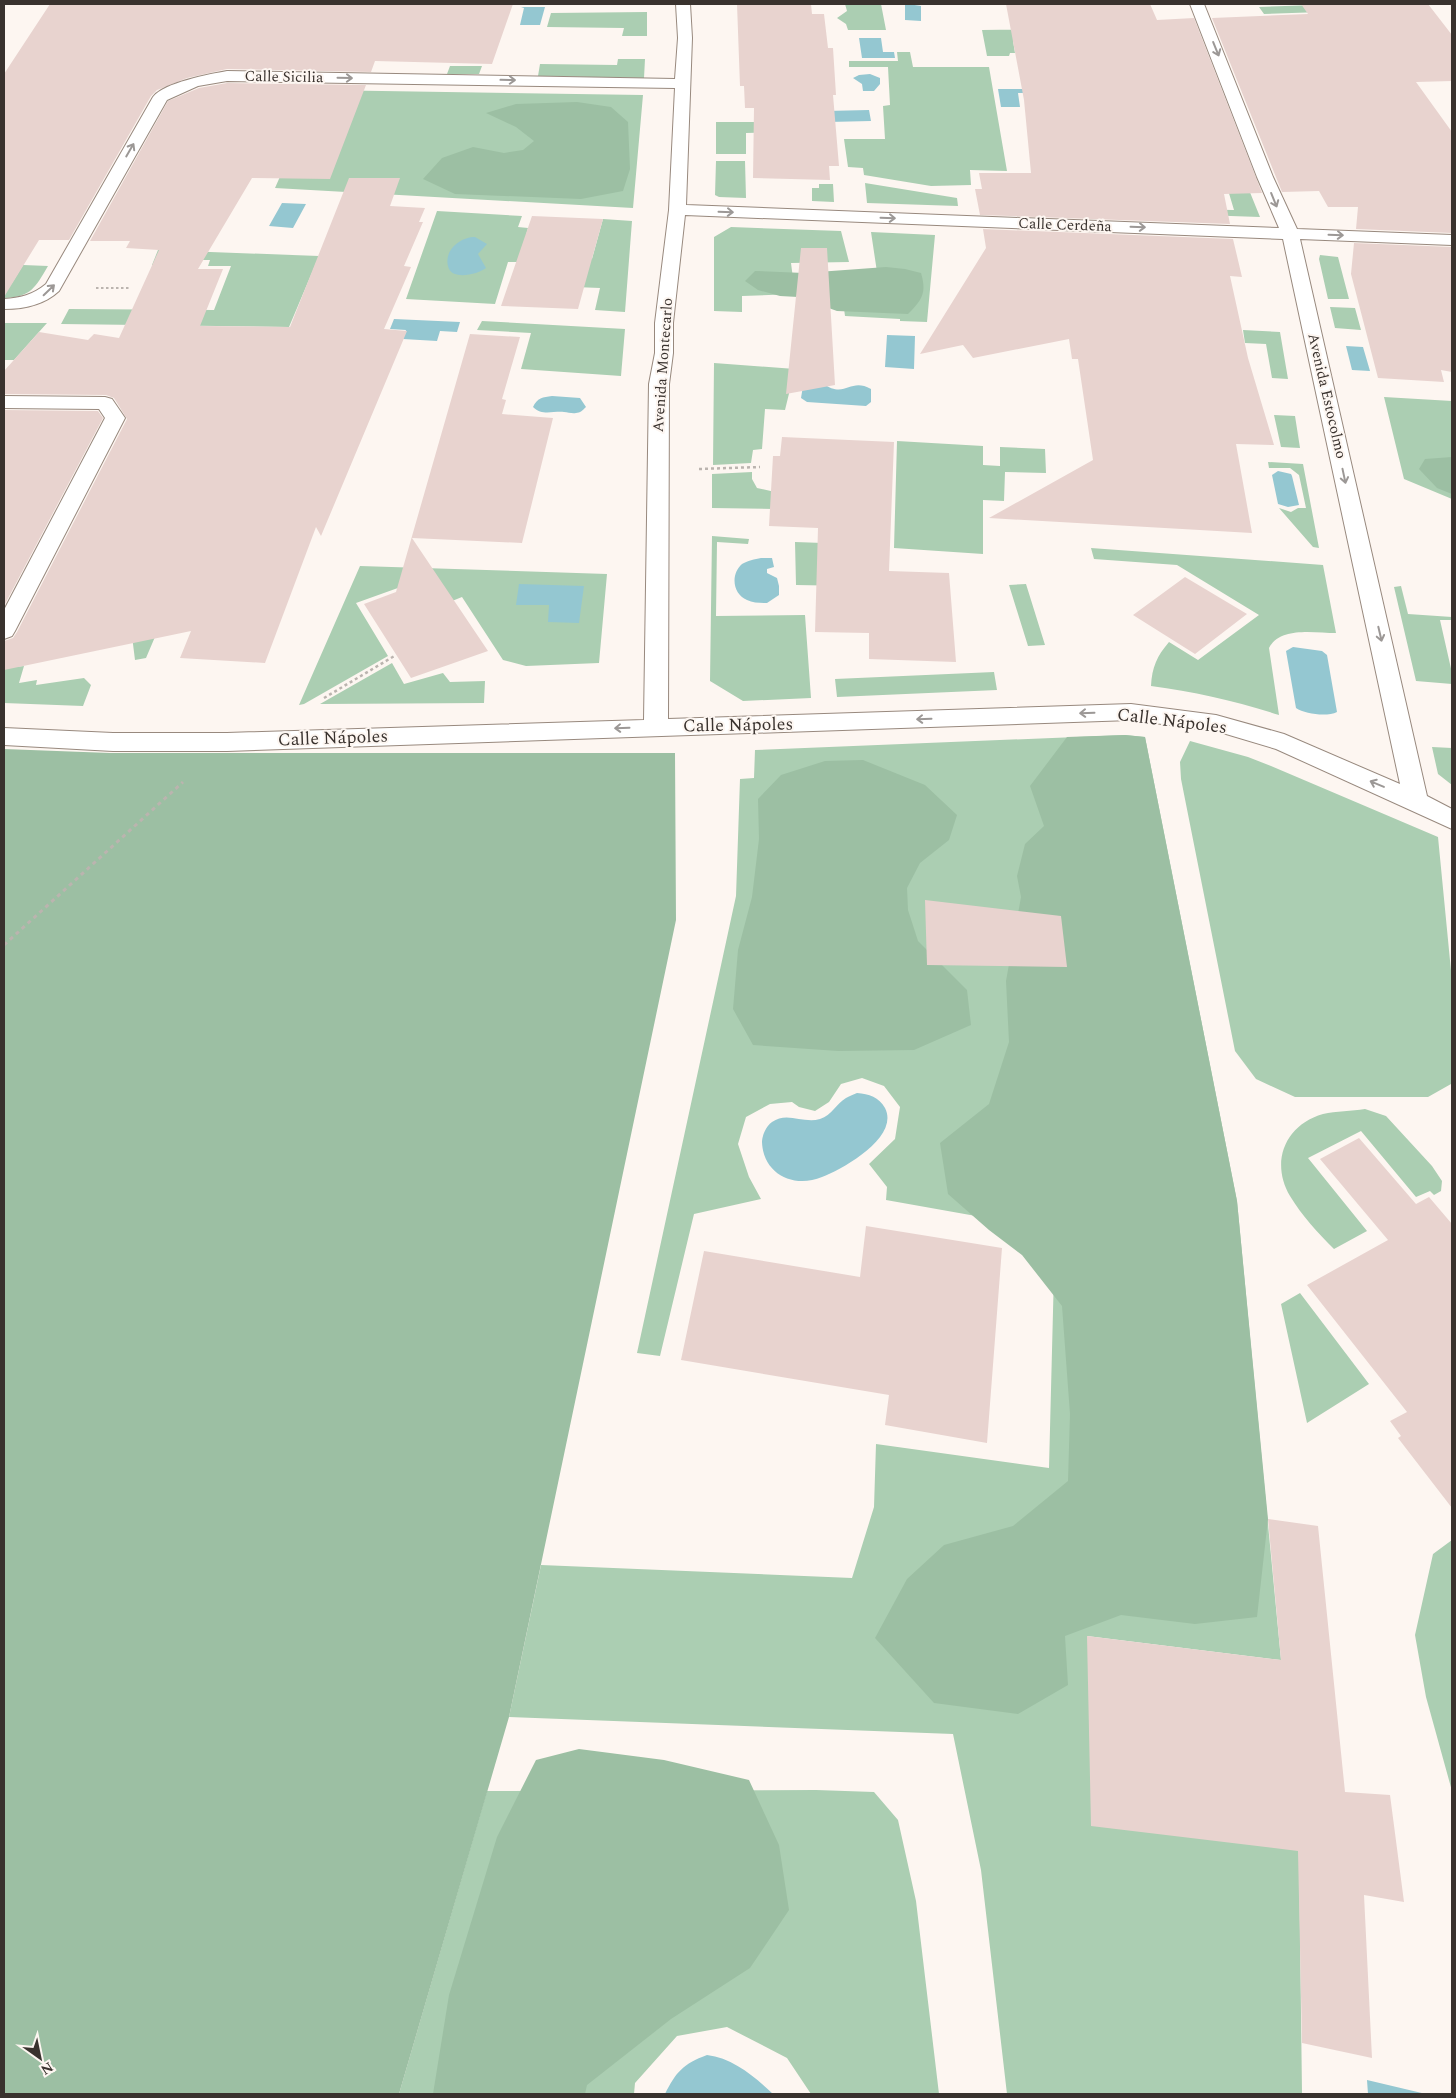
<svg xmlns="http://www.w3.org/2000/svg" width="1456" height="2098" viewBox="0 0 1456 2098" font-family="Spectral,serif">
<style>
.green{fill:#abceb2}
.forest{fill:#9cbfa3}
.water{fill:#94c7d1}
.building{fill:#e8d3cf}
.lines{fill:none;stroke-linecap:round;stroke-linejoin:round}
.service-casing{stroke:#98897e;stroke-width:2}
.minor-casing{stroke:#98897e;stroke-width:2}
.path-far2{stroke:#bbb4af;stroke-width:2;stroke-dasharray:2.5 2.5;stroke-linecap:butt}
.path-far1{stroke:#bbb4af;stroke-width:2.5;stroke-dasharray:3 3;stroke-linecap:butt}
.path{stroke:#bbb4af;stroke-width:3;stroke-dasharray:4 4;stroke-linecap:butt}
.service{fill:#fff;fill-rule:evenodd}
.minor{fill:#fff;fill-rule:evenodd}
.oneway{stroke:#9c9896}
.labels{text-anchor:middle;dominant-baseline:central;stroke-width:4;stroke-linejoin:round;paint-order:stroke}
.far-street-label{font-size:15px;fill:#39322e;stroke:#fdf6f1}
.street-label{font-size:18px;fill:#39322e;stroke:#fdf6f1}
</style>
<rect width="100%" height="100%" fill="#fdf6f1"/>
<path class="green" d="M845,4H881L886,30H848L846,24L837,18L847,11Z
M1316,5L1321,12L1264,14L1259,7Z
M647,12V36H622L624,28L547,27L551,13Z
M1048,29L1013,41L1015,53H1010L1009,56H987L982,30Z
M897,52H910L913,67H989L1007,171L970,170L971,185L931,186L864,175L863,168L848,167L844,139H885L883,106L890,105L888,67H849V61H898Z
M618,59H645L644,78L538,76L540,64L617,65Z
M450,66H482L479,74H447Z
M318,90L643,95L633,208L275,188Z
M716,122H768L785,132L746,133V154H716Z
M716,161H745L746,198L719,197L715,195Z
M1225,180H1245L1260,217L1113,212L1165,209L1234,210Z
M865,183L957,198L958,206L867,203Z
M819,184H833L834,202L812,201V188H819Z
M437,211L522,216L518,227L528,228L520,259L519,262H508L495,304L406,299Z
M603,219L632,221L625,312L595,310L600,288L575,287L541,256L592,259Z
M731,227L841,231L849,262L791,263L795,294L742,296V312L714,311V237Z
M871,232L935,235L927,322L900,321V319L845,316L839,272H877Z
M158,250L319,256L289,327L61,324L69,309L214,310L231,266H208L210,260H174L172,265H152Z
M1320,255L1338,257L1349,299H1328L1319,259Z
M23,265L48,266C35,288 31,297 4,298V283H12Z
M1330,307L1355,308L1361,330L1335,328Z
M482,321L625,329L621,376L521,369L531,333L477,330Z
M4,323H47L14,360H4Z
M1243,330L1280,332L1288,379L1272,378L1266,344L1245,343Z
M714,363L795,369L785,410L765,409L762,449L753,450L751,463L713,465Z
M1384,397L1452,401V499L1404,479Z
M1274,415L1295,416L1300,448L1281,447Z
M897,441L983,446V465L1000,466V447L1045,449L1046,473L1005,472L1004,501L983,500V554L894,548Z
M1268,462L1303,464L1319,548L1313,547L1279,508L1291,512L1298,508H1306L1299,475L1290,468H1269Z
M752,472V479L757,488L775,492L774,509L712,508V474Z
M712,536L749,539L748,544L717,542L716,616L805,615L811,698L743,701L710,681Z
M795,542L823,543L853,586L796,585Z
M1091,548L1323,565L1336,633C1315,633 1280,626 1269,648L1279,715C1236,701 1195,692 1151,686C1152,667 1157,656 1169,642L1198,660L1259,615L1177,565L1094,559Z
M360,566L607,574L599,663L526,666L503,660L462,597L447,603L409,584L356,603L388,656L304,704L299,705Z
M1026,584L1045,645L1028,646L1009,585Z
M1401,586L1408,614L1452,617V620H1440L1452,673V684L1416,681L1394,587Z
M169,604L146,658L135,660L129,612Z
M392,663L404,684L443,673L450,682L485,681L484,703L320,704Z
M24,666L19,683L37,680L36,685L84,678L91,685L83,706L4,703V668Z
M994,672L997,690L837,697L835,679Z
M1125,735L1145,737L1237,1201L1281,1660L1087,1636L1299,1851L1302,2094H1007L981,1870L953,1734L509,1717L541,1565L852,1578L874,1507L876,1444L1049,1468L1054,1272L1021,1224L886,1200L887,1187L869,1164L895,1139L900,1107L884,1086L862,1078L841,1084L829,1102L815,1111L799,1107L792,1102L770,1104L746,1117L738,1144L749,1177L761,1199L694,1214L660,1356L637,1353L736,896L740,779L754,778L755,750Z
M1190,741L1248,757L1271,766L1438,837L1452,981L1451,1084L1428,1097H1295L1256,1079L1235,1051L1181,779L1180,762Z
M1432,747L1452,748V785L1438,774Z
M1365,1109L1386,1116L1432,1166L1442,1181L1441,1191L1434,1195L1430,1191L1416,1197L1361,1131L1308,1158L1367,1231L1334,1249C1318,1233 1302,1216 1290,1196C1270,1162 1285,1125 1323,1114C1336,1111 1352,1111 1365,1109Z
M1300,1293L1369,1384L1307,1423L1281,1304Z
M1452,1540V1791L1426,1697L1415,1635L1433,1554Z
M816,1790L874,1792L898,1820L916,1901L939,2094H811L787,2058L727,2027L677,2036L635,2083L634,2094H399L487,1791Z"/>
<path class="forest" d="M577,102L611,107L628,122L630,169L623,191L581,199L455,194L423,179L442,158L473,147L504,153L523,150L534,141L516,127L486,113L516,104Z
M886,267L905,269L921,273C927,293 922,300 908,314L837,311L798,297L780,296L758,290L745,281L755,271L804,273Z
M1452,457V494L1437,488L1419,469L1425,459Z
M1125,735L1145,737L1237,1201L1268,1519L1257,1617L1195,1624L1121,1615L1065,1636L1068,1685L1018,1714L934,1703L875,1638L907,1579L944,1545L1013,1526L1068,1481L1070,1414L1062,1306L1022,1255L989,1230L948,1194L940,1143L989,1104L1009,1042L1006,981L1021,897L1017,876L1025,844L1044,826L1030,786L1067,737Z
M4,749L110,753H675L676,920L509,1717L399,2094H4Z
M863,760L925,785L957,815L949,840L920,863L907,888L908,910L918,941L967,990L971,1025L914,1050L838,1051L753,1045L733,1009L738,950L752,897L759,839L758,799L781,775L825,761Z
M579,1749L664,1760L749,1780L779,1845L789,1910L750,1968L671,2019L587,2085L585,2094H433L449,1995L497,1837L536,1760Z"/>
<path class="water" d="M908,4L921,6V21L905,20V5Z
M521,7H545L540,25H520L524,8Z
M859,38H881L883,52H894L895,58H862Z
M870,74L880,78V84L874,91H863L862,84L853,78L859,75Z
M998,89H1025L1026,93H1018L1020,107H1001Z
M869,110L871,121L828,122L826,111Z
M282,203L306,204L293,228L269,226Z
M475,237L487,244L478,254L486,268C479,274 454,280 449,269C442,252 459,237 475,237Z
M394,319L460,322L457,332L440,331L437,341L403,339L406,330L390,329Z
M887,335L915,336L914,369L885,367Z
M1346,346L1363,347L1370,371L1352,370Z
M822,383C846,400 849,377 871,389V402L866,406L807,402L801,398L803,386Z
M552,396L580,398L586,407C583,410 580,413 576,413C572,414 568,412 564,412C552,411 542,416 533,407C537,398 543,397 552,396Z
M1278,471L1291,474L1292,476L1299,505L1288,507L1278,504L1272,475Z
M761,558H772L774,567L767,569V573L777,578L779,586V595L767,603C760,603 753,603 747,600C733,594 730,575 742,564C747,561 755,559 761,558Z
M519,584L584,586L579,623L548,622L549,605H516Z
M1293,647L1322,651L1327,655L1337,712C1327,717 1305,714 1296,708L1286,651Z
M857,1093C869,1094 879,1097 885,1108C900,1137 843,1169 822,1177C794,1189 763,1174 762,1142C762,1136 766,1126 772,1122C787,1111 803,1124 820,1119C832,1115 836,1104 846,1098C849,1096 853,1095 857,1093Z
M707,2055C733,2058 755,2077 773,2094H665C676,2072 683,2064 707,2055Z
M1367,2080L1426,2094H1368Z"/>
<path class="building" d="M50,4H513L492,64L375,61L371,72L227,69L187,78L157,90L151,96L69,240H39L4,297V74Z
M737,4H811L812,14H824L828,48H833L836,95H833L839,166H829L830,180L753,178L754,108H745L744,86H740Z
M1006,4H1150L1157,20L1194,18L1262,193L1224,194L1230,224L980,215L975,189H982L979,173H1031L1024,100Z
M1301,4H1428L1452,35V81L1416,82L1452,132V233L1356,229L1358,207H1328L1319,191L1282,192L1212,18L1308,14Z
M227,83L366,85L330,179L252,178L198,269H223L200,326L290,327L349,178H400L390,206L425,208L419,222H423L404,266L411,267L384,329L407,331L321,536L316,527L265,663L180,658L191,631L4,670V641L13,638L17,632L127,419L114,398L106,395L4,394V371L39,332L88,340L94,334L119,338L159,250L126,248L130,241H90L168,101L199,88Z
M532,216L603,219L578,309L501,306Z
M983,229L1233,239L1242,277L1230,276L1248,358L1274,445L1236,444L1252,533L989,518L1093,460L1078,359H1072L1069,339L973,358L963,345L920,354L986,248Z
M1354,243L1452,247V372L1441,370L1444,382L1378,378L1351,274Z
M801,248H827L835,385L786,394Z
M470,334L520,337L502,399L506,400L502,414L553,418L522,543L412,538L488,651L411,678L364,604L396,592Z
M4,410L98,411L103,418L4,606Z
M782,437L894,442L889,571L949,573L956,662L869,659V633L815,632L818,528L769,526L773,456H780Z
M1185,577L1247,614L1195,654L1133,615Z
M925,900L1061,916L1067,967L927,965Z
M1359,1138L1416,1204L1429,1197L1452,1224V1508L1398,1438L1401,1436L1390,1421L1407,1412L1307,1285L1388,1240L1320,1159Z
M866,1226L1002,1248L987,1443L885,1425L889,1395L681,1360L704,1251L860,1277Z
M1268,1519L1318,1526L1345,1792L1390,1795L1404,1902L1364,1895L1372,2058L1302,2043L1298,1851L1091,1826L1087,1636L1281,1660Z"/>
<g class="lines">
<g class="service-casing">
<path id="service" d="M4,396L105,397L112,399L125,418L15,631L12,636L4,639V610L105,418L99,409L4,408Z"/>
</g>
<g class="minor-casing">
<path id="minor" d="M676,4H690L692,38L686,205L1279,228L1257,177L1190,4H1204L1273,177L1297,229L1452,235V245L1300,239L1427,796L1452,809V829L1276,749L1216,731L1131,720L227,751H113L4,745V728L113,733H227L644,720L649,384L655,353V323L669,210L675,88L227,81L198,86L167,100L59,291C44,305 24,309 4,309V299C20,298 33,295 46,284L153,97C163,83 210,74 227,71L675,79L678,38ZM685,215L1283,239L1400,784L1284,734L1216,715L1131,704L668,719L669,384L673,353V323Z"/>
</g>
<path class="path-far2" d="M96,288H130"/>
<path class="path-far1" d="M699,469L760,467
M324,698L396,655"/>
<path class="path" d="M4,945L183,782"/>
<use href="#service" class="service"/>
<use href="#minor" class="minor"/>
</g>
<defs><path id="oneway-shaft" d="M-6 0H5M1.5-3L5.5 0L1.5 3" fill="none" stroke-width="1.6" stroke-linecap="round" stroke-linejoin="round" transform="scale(1.25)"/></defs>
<g class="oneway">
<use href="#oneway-shaft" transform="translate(1216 49) rotate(68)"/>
<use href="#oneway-shaft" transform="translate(345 78) rotate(1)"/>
<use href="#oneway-shaft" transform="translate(508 80) rotate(1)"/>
<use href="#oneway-shaft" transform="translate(130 150) rotate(-60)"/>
<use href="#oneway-shaft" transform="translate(1274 200) rotate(68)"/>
<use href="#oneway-shaft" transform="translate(726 212) rotate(2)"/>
<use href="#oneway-shaft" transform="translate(888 218) rotate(2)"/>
<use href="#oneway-shaft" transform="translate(1138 227) rotate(2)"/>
<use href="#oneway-shaft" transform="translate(1336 235) rotate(2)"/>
<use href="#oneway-shaft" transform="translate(49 290) rotate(-44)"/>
<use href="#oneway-shaft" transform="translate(1344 476) rotate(78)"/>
<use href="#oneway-shaft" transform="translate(1380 634) rotate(77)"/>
<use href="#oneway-shaft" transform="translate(1087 713) rotate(178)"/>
<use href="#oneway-shaft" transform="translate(924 719) rotate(178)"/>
<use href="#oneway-shaft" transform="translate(622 728) rotate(178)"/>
<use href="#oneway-shaft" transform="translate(1377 784) rotate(-157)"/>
</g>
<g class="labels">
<g class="far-street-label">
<text transform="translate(284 77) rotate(1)">Calle Sicilia</text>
<text transform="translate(1065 225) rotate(2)">Calle Cerdeña</text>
<text transform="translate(663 365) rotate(-86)">Avenida Montecarlo</text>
<text transform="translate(1327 396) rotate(77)">Avenida Estocolmo</text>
</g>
<g class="street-label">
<text transform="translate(1172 721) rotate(7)">Calle Nápoles</text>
<text transform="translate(738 725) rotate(-1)">Calle Nápoles</text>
<text transform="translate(333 738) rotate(-2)">Calle Nápoles</text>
</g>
</g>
<rect width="1456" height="2098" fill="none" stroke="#39322e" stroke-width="10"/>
<g transform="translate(40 2058) rotate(147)" stroke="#fdf6f1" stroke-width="4" paint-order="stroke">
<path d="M0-4L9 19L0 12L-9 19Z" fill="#39322e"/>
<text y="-8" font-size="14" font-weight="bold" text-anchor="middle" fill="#39322e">N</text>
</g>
</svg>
